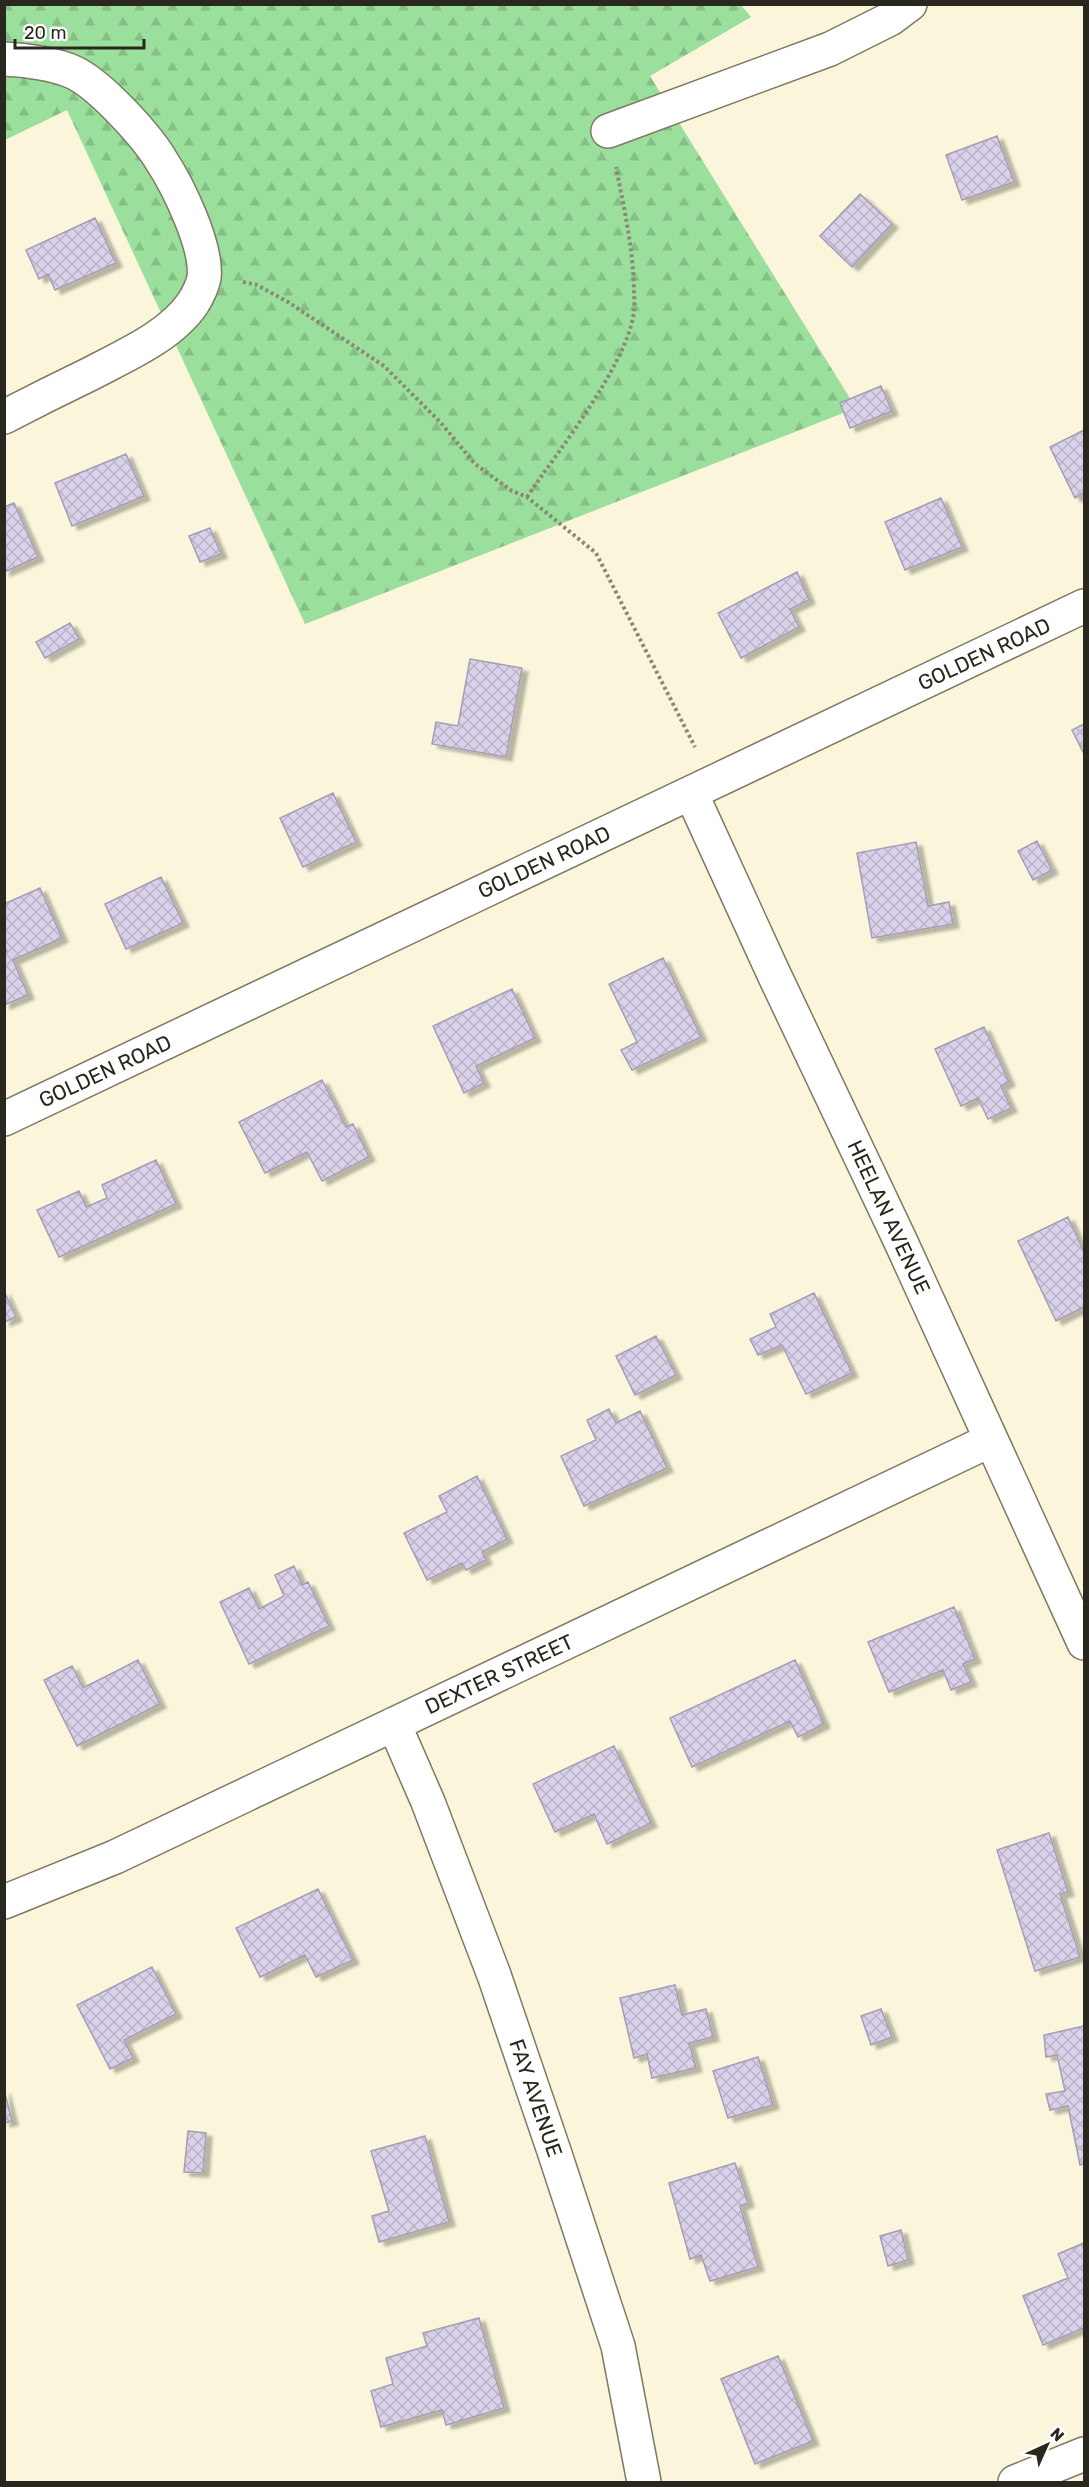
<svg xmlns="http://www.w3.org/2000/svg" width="1089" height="2487" viewBox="0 0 1089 2487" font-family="Rubik,sans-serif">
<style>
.forest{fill:url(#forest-firs)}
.building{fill:url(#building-cross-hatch);stroke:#a59db4;stroke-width:1.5;filter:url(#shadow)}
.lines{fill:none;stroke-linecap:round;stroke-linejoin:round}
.street-casing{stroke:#7e7a63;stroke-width:36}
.path{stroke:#8b8876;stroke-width:4;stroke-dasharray:3 3;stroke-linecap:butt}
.street{stroke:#fff;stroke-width:33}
.labels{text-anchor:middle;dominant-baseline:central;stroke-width:5;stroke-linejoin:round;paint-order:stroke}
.street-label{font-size:21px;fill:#2a281e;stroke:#fff}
</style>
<defs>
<pattern id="forest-firs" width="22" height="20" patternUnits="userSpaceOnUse" patternTransform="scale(1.5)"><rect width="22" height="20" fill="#9bdf9c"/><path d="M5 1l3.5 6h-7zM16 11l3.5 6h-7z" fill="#86bf86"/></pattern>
<pattern id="building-cross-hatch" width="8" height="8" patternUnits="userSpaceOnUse" patternTransform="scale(1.5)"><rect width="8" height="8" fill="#d9d1e9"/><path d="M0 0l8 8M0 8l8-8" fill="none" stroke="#bab3c7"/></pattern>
<filter id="shadow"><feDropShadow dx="6" dy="4" stdDeviation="1.5" flood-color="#0004"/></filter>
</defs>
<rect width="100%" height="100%" fill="#faf5db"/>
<path class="forest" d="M5,5H741L751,17L650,76L856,408L305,624L67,110L5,140Z"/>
<path class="building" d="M997,136L1014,182L962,200L946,155Z
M860,194L892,224L852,267L820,236Z
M95,218L116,263L55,290L48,274L39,279L26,250Z
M881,386L892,411L850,428L840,403Z
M1084,430V493L1075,498L1050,447Z
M126,454L144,496L72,526L55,483Z
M941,498L962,547L905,570L885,522Z
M14,503L38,557L4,572V507Z
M210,528L221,554L200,562L189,536Z
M797,572L809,600L790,609L799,627L741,658L718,613Z
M70,623L79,639L45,658L36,642Z
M470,659L522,668L506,757L432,744L436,722L458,726Z
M1084,724V754L1072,730Z
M333,793L356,842L303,867L280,818Z
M1037,841L1052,870L1033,880L1018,851Z
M916,842L928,906L949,902L953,924L872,938L857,853Z
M161,877L183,923L126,949L105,904Z
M40,888L62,938L13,960L28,995L4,1005V951H7L4,946V904Z
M663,958L701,1037L632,1070L621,1050L637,1042L609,984Z
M512,989L535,1038L476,1066L484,1083L464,1093L433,1026Z
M984,1027L1009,1082L1001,1086L1011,1108L988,1119L978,1098L961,1106L935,1049Z
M322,1080L346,1127L353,1124L369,1157L322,1181L307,1152L265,1173L239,1122Z
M156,1160L176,1204L59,1257L37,1210L79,1191L86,1207L107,1198L102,1185Z
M1068,1217L1084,1252V1307L1056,1321L1018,1241Z
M4,1291L16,1317L4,1322Z
M814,1293L852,1373L806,1394L782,1345L758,1355L750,1339L776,1327L770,1314Z
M656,1336L676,1375L635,1395L616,1356Z
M609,1409L616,1423L640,1411L667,1468L584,1506L561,1456L596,1440L587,1420Z
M477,1476L507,1539L482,1552L486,1560L466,1570L462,1563L427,1580L404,1533L447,1512L439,1496Z
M294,1566L302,1585L308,1582L329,1626L249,1664L220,1602L249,1588L259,1609L284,1596L275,1575Z
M954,1607L975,1659L963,1664L971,1682L951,1690L943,1670L889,1692L868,1642Z
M138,1660L160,1704L77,1746L44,1680L72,1666L83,1688Z
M795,1660L824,1724L798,1737L790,1721L692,1767L670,1718Z
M614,1746L651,1823L607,1844L594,1814L555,1832L533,1784Z
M1049,1833L1068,1892L1060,1894L1080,1957L1035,1971L997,1850Z
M318,1889L353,1960L316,1977L305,1955L260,1977L236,1928Z
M152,1967L176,2014L124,2040L133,2058L110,2069L77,2005Z
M675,1985L682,2015L706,2009L713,2037L689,2043L696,2068L652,2078L647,2054L634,2058L620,1998Z
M881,2009L892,2037L871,2045L861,2016Z
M1084,2026V2164L1080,2165L1068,2106L1050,2110L1046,2094L1065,2091L1057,2055L1046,2057L1044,2035Z
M758,2057L773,2105L728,2118L713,2071Z
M4,2090L12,2121L4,2123Z
M188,2131L206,2133L203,2173L184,2172Z
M425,2136L449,2222L379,2242L372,2216L389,2211L371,2151Z
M735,2163L748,2203L740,2206L758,2267L710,2281L701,2255L690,2259L669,2183Z
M901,2230L908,2260L888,2266L880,2236Z
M1084,2243V2328L1043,2345L1023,2296L1068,2278L1058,2254Z
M479,2318L504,2408L446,2425L442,2410L381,2427L371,2391L393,2384L386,2358L427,2346L423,2333Z
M778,2356L813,2441L755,2464L721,2379Z"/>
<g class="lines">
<g class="street-casing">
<path id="street" d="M4,59C25,60 57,64 75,73C101,86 146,135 161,160C178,186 208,247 204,278C202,287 198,295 193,303C171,336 124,356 90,374C61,388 33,402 4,417
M608,131L830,49L890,19L910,4
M691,793L772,970L900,1240L1084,1643
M4,1119L1084,606
M394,1724L428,1802L494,1975L554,2151L618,2346L644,2482
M4,1902L115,1857L991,1440
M1015,2482L1084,2454"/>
</g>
<path class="path" d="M243,282L257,285L288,302L384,366L441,423L475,464L512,491L527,497L596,553L695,747
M527,497C558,451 627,365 634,312C635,305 634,297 634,289C633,248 624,208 616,167"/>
<use href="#street" class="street"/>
</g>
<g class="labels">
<g class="street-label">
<text transform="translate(984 654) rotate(-25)">GOLDEN ROAD</text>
<text transform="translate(544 862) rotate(-25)">GOLDEN ROAD</text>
<text transform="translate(105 1071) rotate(-25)">GOLDEN ROAD</text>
<text transform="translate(889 1217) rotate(65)">HEELAN AVENUE</text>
<text transform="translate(499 1674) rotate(-25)">DEXTER STREET</text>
<text transform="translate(536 2098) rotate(71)">FAY AVENUE</text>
</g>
</g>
<rect width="1089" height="2487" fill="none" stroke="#2a281e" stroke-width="12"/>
<g transform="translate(1047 2445) rotate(45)" stroke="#ffffff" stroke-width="4.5" paint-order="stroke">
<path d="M0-4.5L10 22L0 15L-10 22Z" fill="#2a281e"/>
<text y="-9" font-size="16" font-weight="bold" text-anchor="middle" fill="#2a281e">N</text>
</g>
<path d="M15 39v9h129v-9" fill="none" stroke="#2a281e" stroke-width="3"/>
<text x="24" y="39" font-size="18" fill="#2a281e" stroke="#ffffff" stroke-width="4.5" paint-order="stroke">20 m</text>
</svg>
